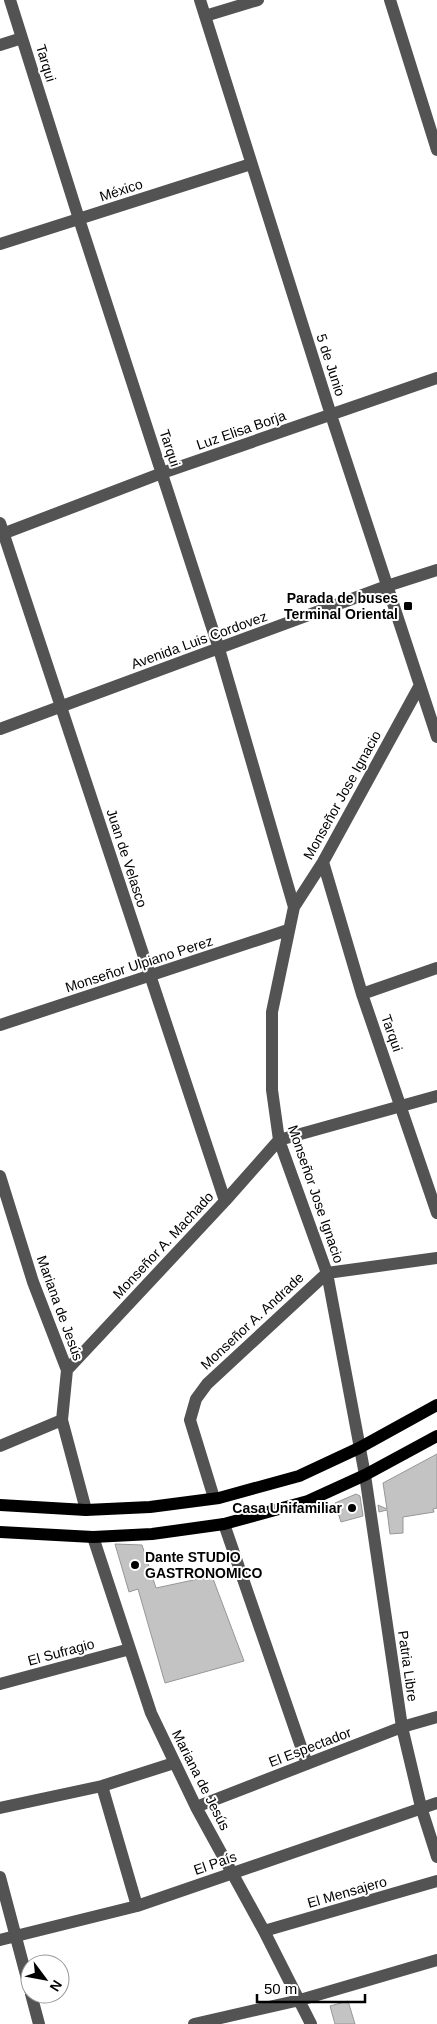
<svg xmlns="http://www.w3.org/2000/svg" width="437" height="2024" viewBox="0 0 437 2024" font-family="Arial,sans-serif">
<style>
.building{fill:#c3c3c3;stroke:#979797}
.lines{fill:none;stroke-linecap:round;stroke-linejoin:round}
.minor{stroke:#535353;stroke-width:12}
.major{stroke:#000;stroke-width:12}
.poi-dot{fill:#000;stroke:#fff;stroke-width:2}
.labels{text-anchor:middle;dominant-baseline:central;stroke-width:4;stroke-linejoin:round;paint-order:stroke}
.street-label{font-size:14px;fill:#000;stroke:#fff}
.poi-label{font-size:14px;font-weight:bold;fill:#000;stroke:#fff;text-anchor:end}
</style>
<rect width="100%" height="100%" fill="#fff"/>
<path class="building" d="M437,1454V1508L433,1509L434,1512L403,1517V1533L390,1534L387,1510L379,1512L378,1505L387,1509L383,1483Z
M356,1494L360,1496L363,1516L341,1522L335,1503Z
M115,1544L142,1545L156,1588L212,1576L244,1661L165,1683L138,1589L129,1592Z
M348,2001L355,2024H335L330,2006Z"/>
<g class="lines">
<path class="minor" d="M10,0L79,219L219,649L294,907
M200,0L331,415L437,737
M390,0L437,150
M205,16L258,0
M0,45L22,38
M0,244L251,164
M0,523L225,1201
M0,535L162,473L437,378
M420,685L323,862L294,907L272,1012V1090L279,1140L327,1273L365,1475L402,1727L421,1807L437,1857
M0,729L387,586L437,570
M323,862L362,994L437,1213
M362,994L437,968
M0,1025L288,930
M0,1176L33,1282L67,1370L62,1420L86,1510
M67,1370L225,1201L279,1140L437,1096
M0,1446L62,1420
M214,1498L190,1420L196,1399L207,1384L327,1273L437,1258
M224,1524L307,1764
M93,1537L151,1713L196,1807L264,1931L311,2024
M0,1684L130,1649
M102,1786L137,1906
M196,1807L402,1727L437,1717
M0,1808L102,1786L174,1763
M0,1877L30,1990
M264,1931L437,1881
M0,1940L137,1906L437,1803
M31,1994L39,2024
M194,2024L300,2000L437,1960"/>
<path class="major" d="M0,1505L86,1510L150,1507L219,1498L299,1476L359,1448L437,1405
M0,1532L93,1537L152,1534L224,1524L308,1501L365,1475L437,1436"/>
</g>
<g class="poi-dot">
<rect x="403" y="601" width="10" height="10" rx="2.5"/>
<circle cx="352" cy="1508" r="5"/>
<circle cx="135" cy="1565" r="5"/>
</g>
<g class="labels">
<g class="street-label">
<text transform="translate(46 63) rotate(73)">Tarqui</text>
<text transform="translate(121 190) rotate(-18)">México</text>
<text transform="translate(331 365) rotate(72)">5 de Junio</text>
<text transform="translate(241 430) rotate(-19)">Luz Elisa Borja</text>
<text transform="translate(170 448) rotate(72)">Tarqui</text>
<text transform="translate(199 640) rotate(-20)">Avenida Luis Cordovez</text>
<text transform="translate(342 795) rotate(-61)">Monseñor Jose Ignacio</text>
<text transform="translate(127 858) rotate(72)">Juan de Velasco</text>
<text transform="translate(139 964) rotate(-18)">Monseñor Ulpiano Perez</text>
<text transform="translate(392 1033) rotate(71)">Tarqui</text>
<text transform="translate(316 1194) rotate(71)">Monseñor Jose Ignacio</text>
<text transform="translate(163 1245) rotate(-47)">Monseñor A. Machado</text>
<text transform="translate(60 1308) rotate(70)">Mariana de Jesús</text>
<text transform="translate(252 1321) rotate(-43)">Monseñor A. Andrade</text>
<text transform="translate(61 1652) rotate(-15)">El Sufragio</text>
<text transform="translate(408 1666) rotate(82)">Patria Libre</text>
<text transform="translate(310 1747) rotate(-21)">El Espectador</text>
<text transform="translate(201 1780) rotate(63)">Mariana de Jesús</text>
<text transform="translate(215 1863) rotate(-19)">El País</text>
<text transform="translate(347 1892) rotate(-16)">El Mensajero</text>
</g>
<g class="poi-label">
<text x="398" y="598">Parada de buses<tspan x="398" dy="16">Terminal Oriental</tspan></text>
<text x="342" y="1508">Casa Unifamiliar</text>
<text x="145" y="1557" text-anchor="start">Dante STUDIO<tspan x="145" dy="16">GASTRONOMICO</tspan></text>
</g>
</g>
<g transform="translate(45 1979) rotate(122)"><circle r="24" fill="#ffffff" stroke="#999999"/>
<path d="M0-4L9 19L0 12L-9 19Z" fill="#000000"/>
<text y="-8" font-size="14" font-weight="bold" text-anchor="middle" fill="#000000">N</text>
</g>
<path d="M257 1994v8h108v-8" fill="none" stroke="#000000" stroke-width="2.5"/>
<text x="264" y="1994" font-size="15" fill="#000000" stroke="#ffffff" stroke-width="4" paint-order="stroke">50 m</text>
</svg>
